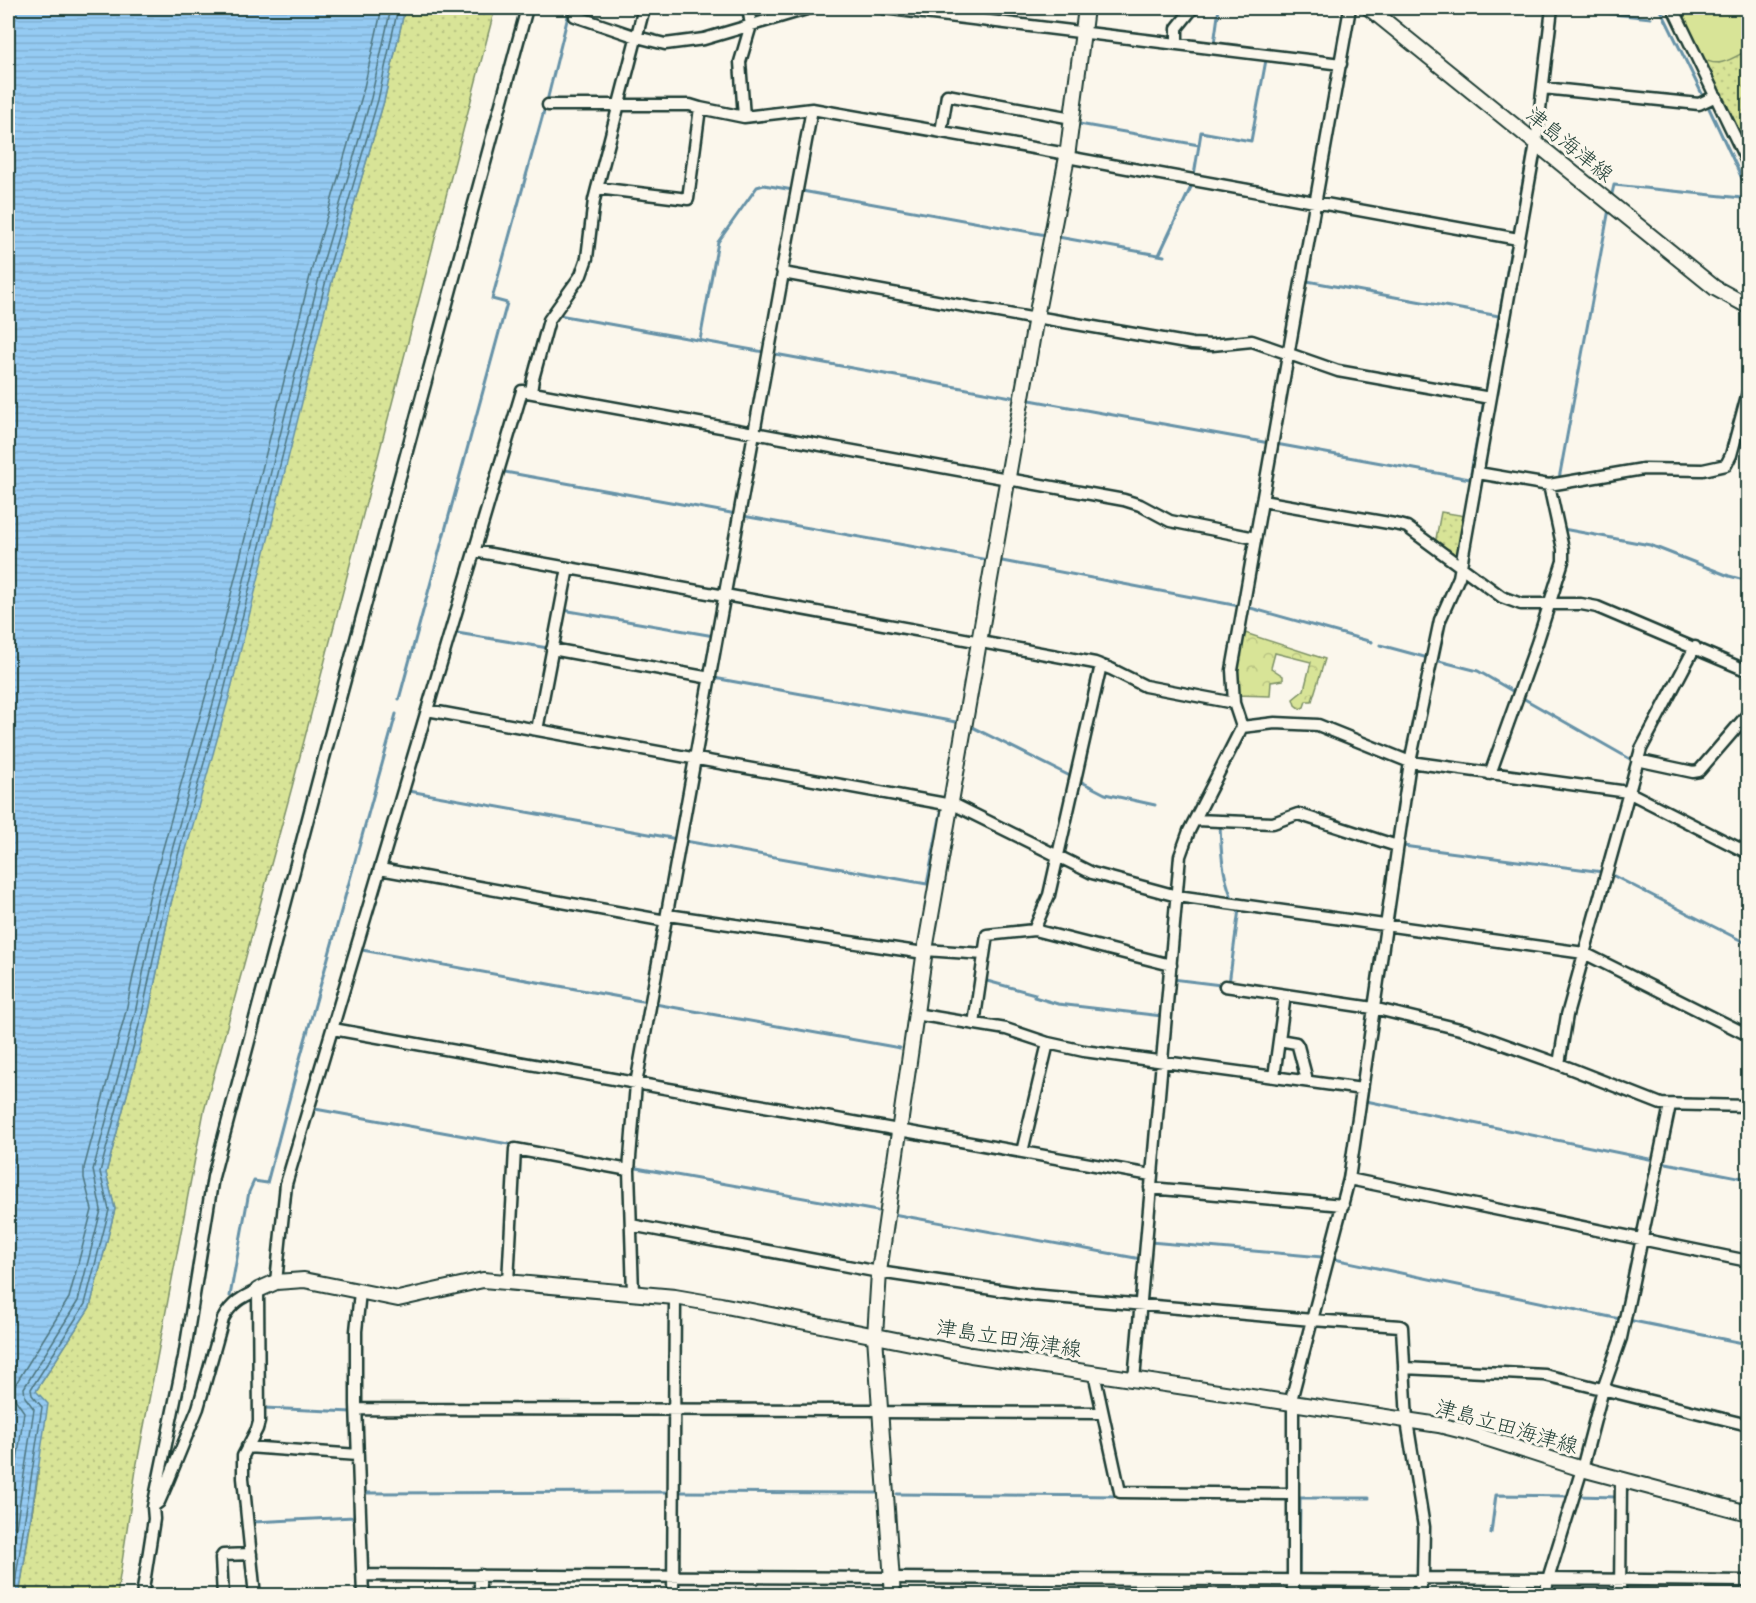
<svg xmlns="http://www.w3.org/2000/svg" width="1756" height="1603" viewBox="0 0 1756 1603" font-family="Itim,'Klee One',sans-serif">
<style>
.grass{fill:url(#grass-dots);stroke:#7c9066;stroke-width:1.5}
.forest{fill:url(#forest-crowns);stroke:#7c9066;stroke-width:1.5}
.garden{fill:#d8e497;stroke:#7c9066;stroke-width:1.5}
.water{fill:url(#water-rules);stroke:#6692a7;stroke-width:1.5}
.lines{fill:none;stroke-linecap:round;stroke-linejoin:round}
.shore{stroke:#4e7680;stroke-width:1.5}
.stream{stroke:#6692a7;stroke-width:3}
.street-casing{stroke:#1f3d34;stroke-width:15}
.secondary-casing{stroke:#1f3d34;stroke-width:18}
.street{stroke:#fbf7ec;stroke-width:10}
.secondary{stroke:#fbf7ec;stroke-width:14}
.labels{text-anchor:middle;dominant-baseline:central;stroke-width:6;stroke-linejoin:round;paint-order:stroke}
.street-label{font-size:21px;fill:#1f3d34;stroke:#fbf7ec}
</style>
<defs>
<pattern id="grass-dots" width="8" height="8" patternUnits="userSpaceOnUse" patternTransform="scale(1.5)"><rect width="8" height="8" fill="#d8e497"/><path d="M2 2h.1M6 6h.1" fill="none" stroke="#b9c483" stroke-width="1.8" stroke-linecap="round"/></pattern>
<pattern id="forest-crowns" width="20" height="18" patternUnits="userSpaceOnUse" patternTransform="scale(1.5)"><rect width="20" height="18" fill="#d8e497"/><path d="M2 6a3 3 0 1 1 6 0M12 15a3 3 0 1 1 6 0" fill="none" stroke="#b9c483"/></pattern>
<pattern id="water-rules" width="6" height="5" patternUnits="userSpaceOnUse" patternTransform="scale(1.5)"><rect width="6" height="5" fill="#95cbf3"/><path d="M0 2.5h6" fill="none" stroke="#80afd1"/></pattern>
</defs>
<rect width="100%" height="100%" fill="#fbf7ec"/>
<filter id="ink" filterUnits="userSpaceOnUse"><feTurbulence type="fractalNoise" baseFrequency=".0167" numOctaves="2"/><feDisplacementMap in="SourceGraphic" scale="12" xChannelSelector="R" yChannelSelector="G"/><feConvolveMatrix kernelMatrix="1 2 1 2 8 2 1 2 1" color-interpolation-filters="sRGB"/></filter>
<g filter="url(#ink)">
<path class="grass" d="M405,8H495L292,787L204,1111L137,1463L117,1595L19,1596L38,1476L36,1391L90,1307L115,1209L106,1173L148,1016L171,903L335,269L384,101Z
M1677,8H1748V156Z
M1441,512L1466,516L1458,560L1435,544Z"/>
<path class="forest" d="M1242,632L1325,659L1312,701H1306L1304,707L1300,709L1295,705L1293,699L1304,690L1311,662L1275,653L1271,668L1283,676V680L1271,682L1270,696L1235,695L1234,671Z"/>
<path class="garden" d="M1680,8H1748V50C1734,57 1718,70 1703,58Z"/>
<path class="water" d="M8,8H405L384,101L335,269L229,697L171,903L148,1016L106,1173L115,1209L90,1307L36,1391L48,1404L19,1596L8,1595Z"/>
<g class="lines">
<path class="shore" d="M8,1524L24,1412L15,1399V1385L69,1298L92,1210L84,1178V1168L126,1011L149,898L207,691L313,264L362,96L382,8
M8,1580L34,1409L25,1397L24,1388L78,1301L101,1210L93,1170L135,1013L158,900L216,693L322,266L371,98L391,8
M13,1596L42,1407L32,1395L31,1389L85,1304L109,1210L100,1172L142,1014L165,902L223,695L329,268L378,100L398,8"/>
<path class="stream" d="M1556,8L1651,18
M1660,8L1704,98
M1077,26L1079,8
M1214,44L1219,8
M547,101L570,8
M1707,104L1748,191
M1066,113L1075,40
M1079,124L1199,145L1201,132L1251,141L1266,60
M1197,176L1194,175L1199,145
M1230,181L1313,196L1314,194
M802,191L1046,235
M1611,198L1614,185L1742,198
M1050,207L1059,159
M1515,228L1529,148
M1058,237L1164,256
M583,251L587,219
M1159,255L1191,187
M1307,281L1499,316
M559,315L764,352
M700,340L718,242L757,187L764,185L793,190
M775,354L1017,398
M1486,394L1511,248
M1030,400L1269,443
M1276,444L1470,479L1484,400
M505,472L731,513
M1556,480L1559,479L1609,209
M743,516L988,560
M1563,526V529L1650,545L1729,576L1748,581
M1002,561L1239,606
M1247,607L1372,642
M563,610L714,636
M457,633L548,648L549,646
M1380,645L1428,658
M1439,661L1478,671L1514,692
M714,678L956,722
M1521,697L1630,759
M399,699L507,303L492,299L545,107
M972,727L1072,777
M1078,780L1105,794L1155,805
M409,791L677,839
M1220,825C1221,851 1222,874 1232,898L1240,899
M685,841L927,884L942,807
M1403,846L1603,872
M1610,874L1748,944
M362,950L647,1002
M1172,979L1221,985
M987,981L1035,994L1034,997L1058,1004L1162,1016
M1229,984L1239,909
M655,1004L900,1048
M1368,1087L1366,1101L1654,1160
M315,1109L514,1145
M1661,1162L1748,1179
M631,1167L877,1211
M893,1214L1141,1259
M287,1222L292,1185
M1150,1242L1322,1257
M1334,1259L1620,1319
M230,1296L249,1192L254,1181L267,1183L299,1062L396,714
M580,1296L656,1302
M1628,1320L1748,1344
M264,1408L352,1412
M678,1492L877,1493
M364,1493L670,1492
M897,1494L1120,1496
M1577,1496L1616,1497L1615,1550
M1298,1497L1300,1498L1299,1575
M1300,1498H1369
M253,1522L354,1517L355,1492
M1491,1533L1496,1495L1569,1496
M1299,1596V1583"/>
<g class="street-casing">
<path id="street" d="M576,8L575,16L637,37L665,44L704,39L810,8
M883,8L1341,64
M1673,8L1748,164
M1177,44V28L1193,8
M1543,88L1699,104L1716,96
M548,105H690L700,108
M744,117L740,62L751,25L748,8
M941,132L947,95L1072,118
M1067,157L1518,239
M597,188L688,199L700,108L744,117L812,109L1067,154
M783,273L782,270L812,109
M1036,317L1192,344L1212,345L1252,341L1338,371L1490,398
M531,392L533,379L549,320L581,275L587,258L594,200L644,8
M1478,473L1549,485L1643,469L1703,470L1726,465L1731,455L1748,392
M1262,501L1400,525L1407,527L1502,597L1521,604H1581L1597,607L1748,671
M474,551L725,596
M725,595L1095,663L1111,669L1145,686L1234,703
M552,649L710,678
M427,710L957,806L1092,873L1177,896L1584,953L1748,1035
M1242,727L1275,723L1318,725L1410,762L1628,792L1748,853
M537,730L568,568
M1637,760L1693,772L1699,771L1748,714
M1490,774L1537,643L1563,561V549L1549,485
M1195,820L1273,823L1298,814L1397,846
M380,869L666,921
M668,915L924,953
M1034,930L1171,965
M925,950L984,954
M1225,986L1373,1008L1464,1030L1559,1064L1661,1104L1748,1106
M915,1014L1006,1029L1048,1043L1084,1051L1362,1089
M974,1024L987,935L1034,930L1049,895L1101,665
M333,1029L1151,1175
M1279,1040L1296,1043L1298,1046L1306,1076L1304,1081
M1559,1064L1567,1015L1641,749L1695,647
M1274,1077L1285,995
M1022,1152L1048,1043
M1349,1179L1748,1261
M1150,1188L1343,1205
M631,1225L879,1272L1032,1295L1312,1320L1400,1326L1402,1327L1407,1421L1424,1527L1423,1578
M276,1282L286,1184L522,391L1124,500L1140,505L1170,521L1255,538
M508,1282L515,1149L629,1170
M360,1292L356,1331V1404L363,1596
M633,1293L629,1170L636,1084L783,273L1036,319
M1404,1368L1545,1375L1748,1425
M1094,1373L1120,1492L1293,1494
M1134,1380L1180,856L1189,831L1242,727L1234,703L1232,670L1350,8
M1290,1404L1349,1179L1410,762L1440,620L1459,577L1461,566L1536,143L1552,8
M1293,1404V1596
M357,1409L880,1410
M880,1412L1102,1413
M247,1447L358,1455
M155,1505L159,1502L166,1486L198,1408L223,1319C231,1303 242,1297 258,1290L259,1422L257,1429L243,1456V1478L255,1596
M362,1575L1421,1581L1423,1578L1748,1581
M142,1596L154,1519L153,1507L184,1357L213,1177L333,724L527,8
M223,1596L221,1558L223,1555L251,1554
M480,1596V1575
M673,1596L675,1297
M1420,1596L1421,1581
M1545,1596L1548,1579L1582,1469L1603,1389L1621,1338L1670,1105
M1620,1596L1621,1480"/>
</g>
<g class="secondary-casing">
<path id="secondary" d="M1369,8L1715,288L1748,306
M258,1290L276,1282L304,1280L398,1299L483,1280L675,1297L721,1305L971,1355L1439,1425L1467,1432L1582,1469L1748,1513
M893,1596L875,1336L879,1272L925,950L1036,317L1067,157L1086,8"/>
</g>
<use href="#street" class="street"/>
<use href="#secondary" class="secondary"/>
</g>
</g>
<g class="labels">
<g class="street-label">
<text transform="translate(1570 144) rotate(39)">津島海津線</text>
<text transform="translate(1009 1338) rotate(9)">津島立田海津線</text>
<text transform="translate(1507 1426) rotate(16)">津島立田海津線</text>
</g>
</g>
<rect width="1756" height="1603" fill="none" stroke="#fbf7ec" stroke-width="30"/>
<rect x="15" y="15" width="1726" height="1573" fill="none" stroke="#1f3d34" stroke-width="2" filter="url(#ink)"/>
</svg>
